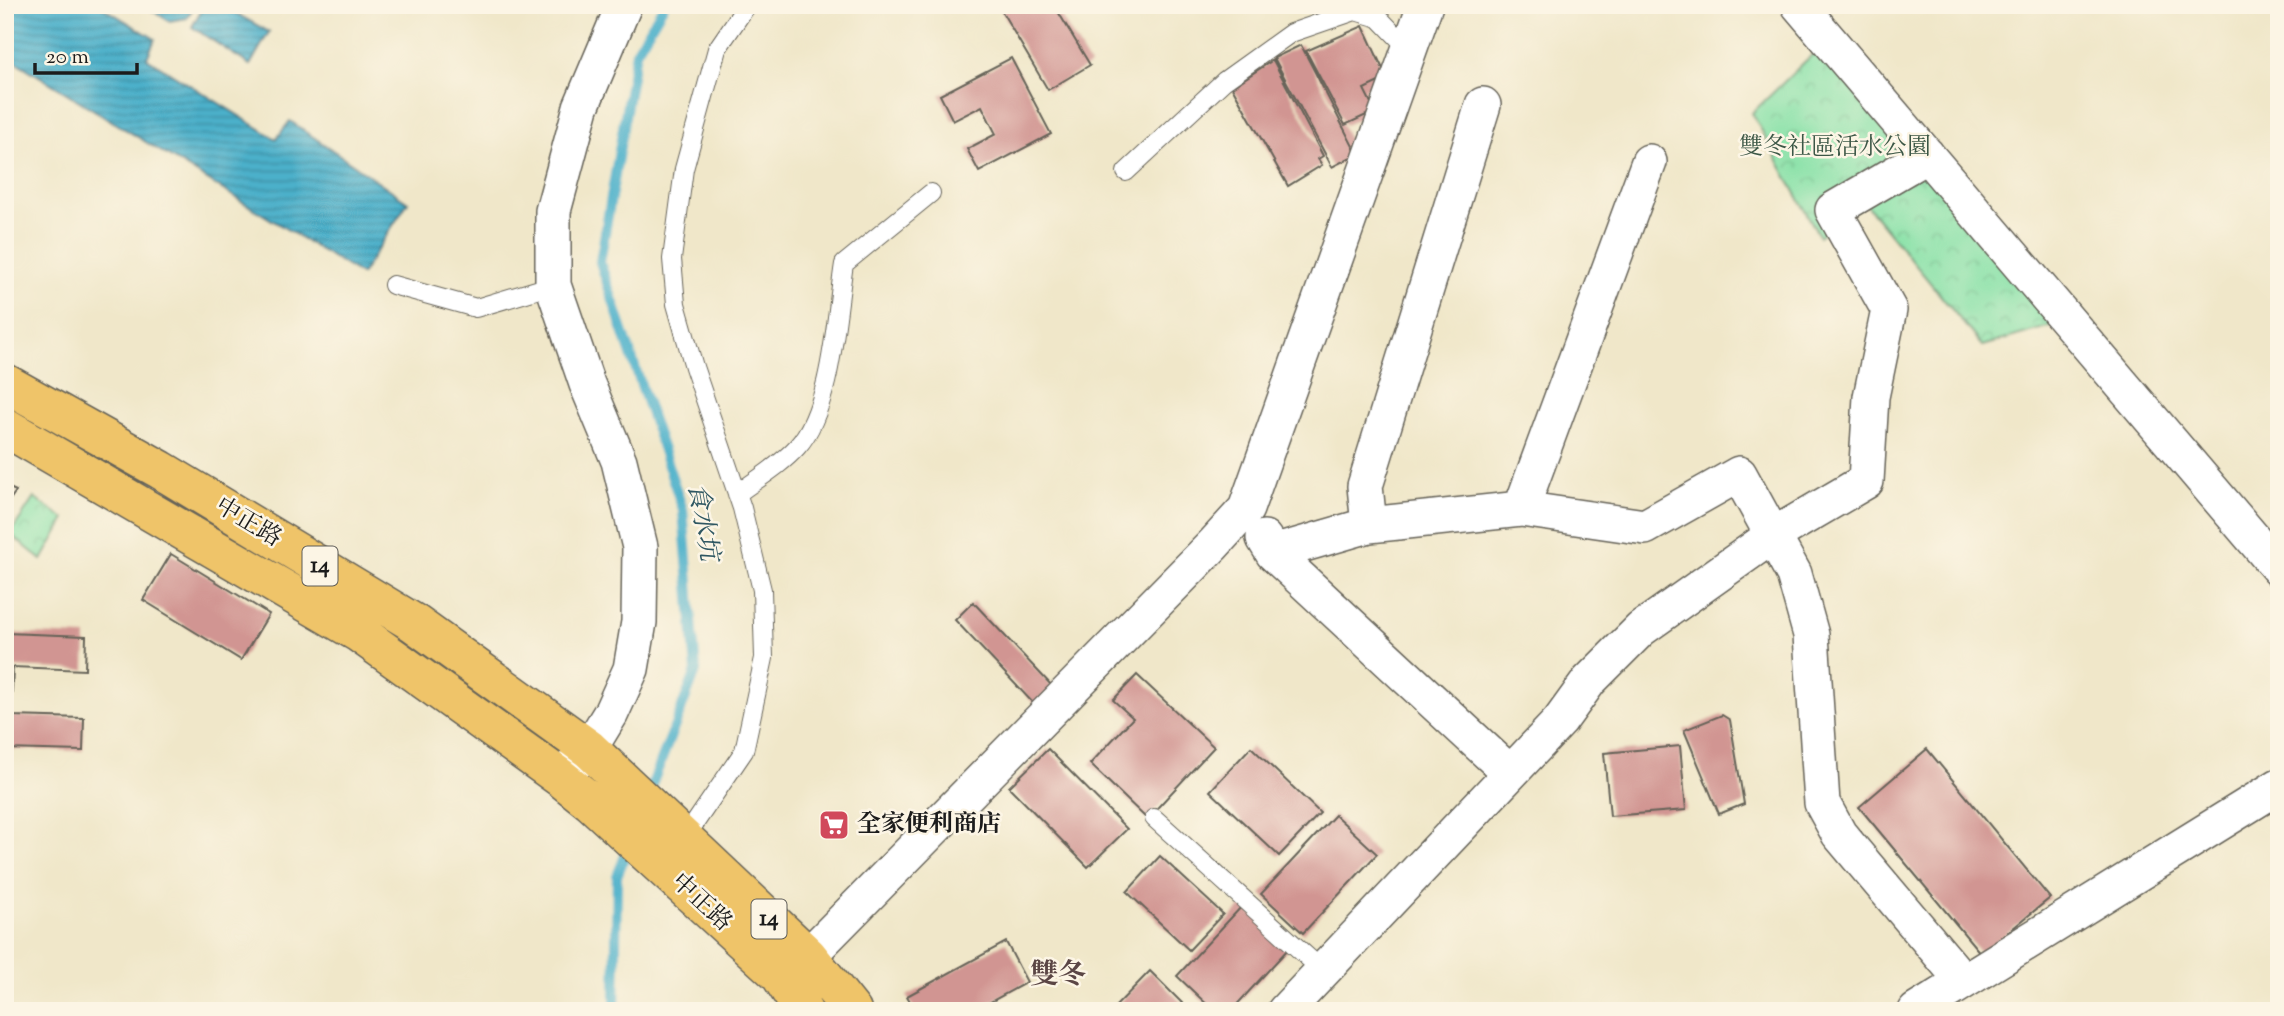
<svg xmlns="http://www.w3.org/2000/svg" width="2284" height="1016" viewBox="0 0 2284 1016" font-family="'Sorts Mill Goudy','Noto Serif TC',serif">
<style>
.park{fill:url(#park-crowns);stroke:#527e62;stroke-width:2}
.water{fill:url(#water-rules);stroke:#346673;stroke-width:2}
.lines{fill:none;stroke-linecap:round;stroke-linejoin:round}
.stream{stroke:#4bb0ca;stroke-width:10}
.building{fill:#d19592}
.lane-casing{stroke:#666359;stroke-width:20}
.street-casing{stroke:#666359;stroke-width:38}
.primary-casing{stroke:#666359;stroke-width:41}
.lane{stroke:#fff;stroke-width:18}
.street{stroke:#fff;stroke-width:35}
.primary{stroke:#efc469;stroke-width:38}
.labels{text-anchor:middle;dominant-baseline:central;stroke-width:5;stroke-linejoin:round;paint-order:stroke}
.shield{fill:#fcf5e5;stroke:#5f5d58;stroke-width:2}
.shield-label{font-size:23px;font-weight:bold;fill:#1c1c1c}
.park-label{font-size:24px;fill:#3c5746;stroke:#fcf5e5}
.street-label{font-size:24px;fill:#1c1c1c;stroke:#fcf5e5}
.poi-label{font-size:24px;font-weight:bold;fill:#1c1c1c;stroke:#fcf5e5;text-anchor:start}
.water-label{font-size:26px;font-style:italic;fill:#2f5762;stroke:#fcf5e5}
.quarter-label{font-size:28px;font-weight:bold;fill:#5b4645;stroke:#fcf5e5}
</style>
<defs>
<pattern id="park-crowns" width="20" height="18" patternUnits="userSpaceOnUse" patternTransform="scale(1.75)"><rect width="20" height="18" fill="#87e1a7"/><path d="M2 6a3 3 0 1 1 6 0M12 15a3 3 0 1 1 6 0" fill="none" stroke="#74c08f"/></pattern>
<pattern id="water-rules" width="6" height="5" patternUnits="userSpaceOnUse" patternTransform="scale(1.75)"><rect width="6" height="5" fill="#4bb0ca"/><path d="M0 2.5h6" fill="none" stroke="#3e8ea3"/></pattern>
</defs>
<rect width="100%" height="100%" fill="#fcf5e5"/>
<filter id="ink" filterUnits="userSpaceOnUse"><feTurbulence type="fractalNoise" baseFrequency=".0143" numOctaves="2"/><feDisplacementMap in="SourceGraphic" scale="14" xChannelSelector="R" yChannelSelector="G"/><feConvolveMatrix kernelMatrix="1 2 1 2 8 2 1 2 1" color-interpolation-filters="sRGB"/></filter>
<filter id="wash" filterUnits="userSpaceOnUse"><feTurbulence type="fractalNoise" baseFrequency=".00686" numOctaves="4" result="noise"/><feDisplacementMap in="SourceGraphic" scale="28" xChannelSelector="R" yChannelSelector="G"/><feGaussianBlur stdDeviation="1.57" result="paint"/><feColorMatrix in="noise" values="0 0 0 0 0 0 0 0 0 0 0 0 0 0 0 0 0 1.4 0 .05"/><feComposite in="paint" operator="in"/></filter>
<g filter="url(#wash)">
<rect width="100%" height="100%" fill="#f0e7c9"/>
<path class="park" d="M1820,47L2068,321L1982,346L1863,201L1819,236L1752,113Z
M34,498L65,519L42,560L10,534Z"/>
<path class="water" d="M11,5H99L155,39L147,58L276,139L290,121L408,202L361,275L5,55V15Z
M143,5H195L187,18L169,21Z
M204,5H221L269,32L250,65L192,27Z"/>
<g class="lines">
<path class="stream" d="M648,795L696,671L683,510L600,262L636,52L664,5
M615,1011L617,876L629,846"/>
</g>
<g id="blocks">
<path class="building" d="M998,5H1054L1090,65L1048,90Z
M1363,26L1387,78L1364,89L1375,111L1345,125L1306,51Z
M1301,45L1357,154L1332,167L1274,58Z
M1011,58L1051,134L979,172L967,149L996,134L982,106L953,121L940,95Z
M1273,60L1323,156L1318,159L1322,165L1288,186L1232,87Z
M5,486L16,491L5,507Z
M171,554L269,614L241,660L143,600Z
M973,602L1053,687L1034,704L955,620Z
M5,633L86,636L85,670L13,667L11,716L84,718L83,751L5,749Z
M1137,675L1214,747L1147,819L1090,764L1133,718L1113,700Z
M1722,715L1730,720L1744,804L1719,814L1684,730Z
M1680,746L1686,810L1610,816L1604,753Z
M1251,747L1320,813L1279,856L1210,791Z
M1048,749L1127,829L1088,867L1009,787Z
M1927,749L2050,898L1981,954L1859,807Z
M1335,815L1377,854L1303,933L1261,894Z
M1160,856L1223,914L1189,950L1127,892Z
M1243,905L1289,948L1231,1011H1214L1177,976Z
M1006,942L1027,982L974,1011H915L907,996Z
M1150,971L1190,1011H1111Z"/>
</g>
</g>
<g filter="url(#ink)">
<use href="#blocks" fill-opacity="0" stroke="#666359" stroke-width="2"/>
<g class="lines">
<g class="lane-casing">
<path id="lane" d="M1126,172L1224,81L1291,33L1355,11L1379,18L1409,49
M393,285L476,308L553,285
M737,494C757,479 781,465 797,447C832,409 836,314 844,264L931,193
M1154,818L1323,971
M684,839L744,751L764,658L762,590L742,508L694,367L676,304L672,259L684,169L717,49L747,5"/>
</g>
<g class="street-casing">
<path id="street" d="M1799,5L2279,569
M1521,509L1649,162
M1369,525L1365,486L1483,105
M1264,538L1273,553L1510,773
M1273,553L1369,525L1521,509L1645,527L1739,474L1794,574L1811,635L1822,803L1839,834L1963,981
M561,778L589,749L611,713L631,669L639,622L640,547L619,461L587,384L553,285V211L581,107L624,5
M786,972L808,956L1213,545L1246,509L1425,5
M1285,1011L1560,721L1589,681L1641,629L1772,536L1866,481L1871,397L1889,310L1833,210L1927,155
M1916,1011L2279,786"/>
</g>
<g class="primary-casing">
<path id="primary" d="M5,383L161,470L414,623L589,749L808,956L852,1011
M5,427L359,633L561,778L591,802L780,975L803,1011"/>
</g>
<use href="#lane" class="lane"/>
<use href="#street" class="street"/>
<use href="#primary" class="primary"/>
</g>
</g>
<defs>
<g id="supermarket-square" transform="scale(1.575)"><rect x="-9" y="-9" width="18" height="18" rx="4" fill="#d1495b" stroke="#fcf5e5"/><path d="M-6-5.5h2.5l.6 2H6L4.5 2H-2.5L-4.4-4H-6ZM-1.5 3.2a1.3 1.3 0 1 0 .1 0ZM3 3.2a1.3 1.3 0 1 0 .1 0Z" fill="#fff"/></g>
</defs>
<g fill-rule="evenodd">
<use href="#supermarket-square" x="834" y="825"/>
</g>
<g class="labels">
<g class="shield">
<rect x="302.5" y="546.5" width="35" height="39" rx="5"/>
<rect x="751.5" y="899.5" width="35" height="39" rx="5"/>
</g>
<g class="shield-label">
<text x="320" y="566">14</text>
<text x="769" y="919">14</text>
</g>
<g class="park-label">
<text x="1835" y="148">雙冬社區活水公園</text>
</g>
<g class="street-label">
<text transform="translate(248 523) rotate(31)">中正路</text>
<text transform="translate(701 903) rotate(43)">中正路</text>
</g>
<g class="poi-label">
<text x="857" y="825">全家便利商店</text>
</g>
<g class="water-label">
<text transform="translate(702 522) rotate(80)">食水坑</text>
</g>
<g class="quarter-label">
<text x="1058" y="976">雙冬</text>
</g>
</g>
<rect width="2284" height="1016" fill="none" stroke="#fcf5e5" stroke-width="28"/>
<path d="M35 63v10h102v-10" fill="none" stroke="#1c1c1c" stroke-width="3.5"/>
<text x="46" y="63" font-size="21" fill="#1c1c1c" stroke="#fcf5e5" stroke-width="5" paint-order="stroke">20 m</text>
</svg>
